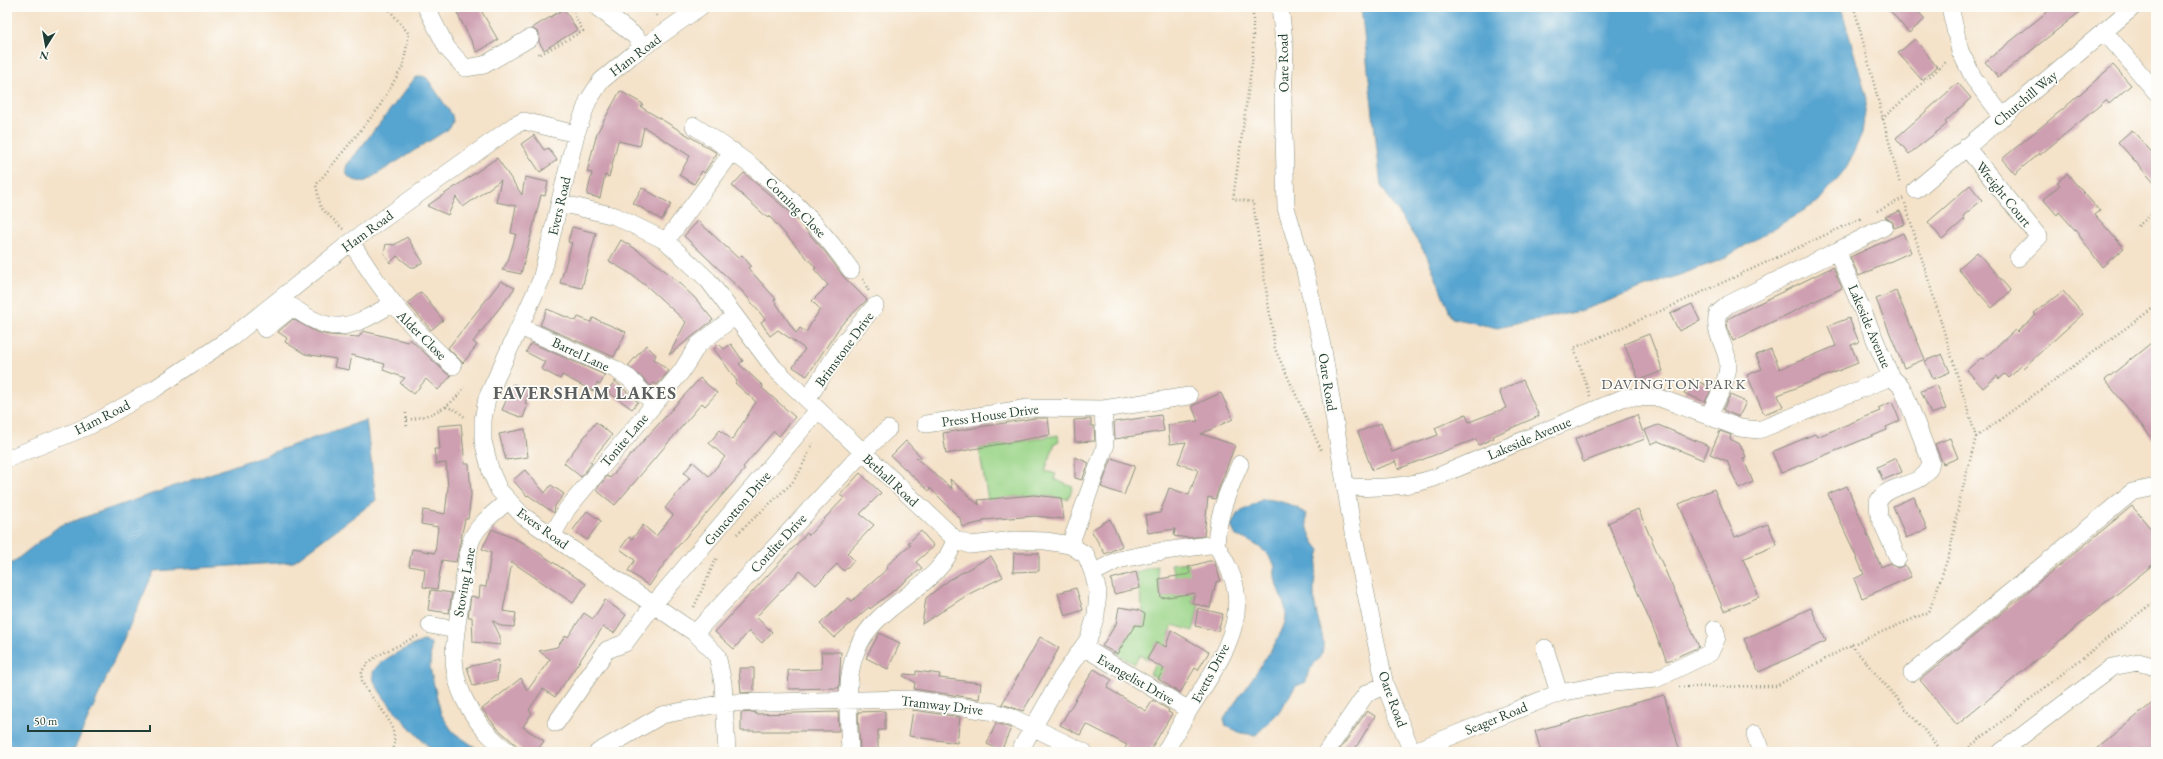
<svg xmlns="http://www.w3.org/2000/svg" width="2163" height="759" viewBox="0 0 2163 759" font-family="'EB Garamond',serif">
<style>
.green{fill:#9ad487;stroke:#5c885e}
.water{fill:#57a4d0;stroke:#3b7082}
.building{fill:#ce9fb0}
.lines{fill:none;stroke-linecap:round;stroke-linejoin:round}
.minor-casing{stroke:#8a907e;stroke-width:18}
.path{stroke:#8a907e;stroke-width:2.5;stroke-dasharray:1 3;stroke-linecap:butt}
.minor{stroke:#fff;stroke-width:17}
.labels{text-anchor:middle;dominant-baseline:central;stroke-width:3.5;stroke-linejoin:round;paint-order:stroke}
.street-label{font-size:14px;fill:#1f3d34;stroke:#fdfcf7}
.neighbourhood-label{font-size:15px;letter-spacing:1px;fill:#5c5f5f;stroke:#fdfcf7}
.district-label{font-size:18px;font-weight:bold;letter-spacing:1px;fill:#5c5f5f;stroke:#fdfcf7}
</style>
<rect width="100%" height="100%" fill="#fdfcf7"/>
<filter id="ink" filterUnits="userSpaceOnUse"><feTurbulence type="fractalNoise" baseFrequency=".025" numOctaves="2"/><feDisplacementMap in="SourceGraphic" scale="8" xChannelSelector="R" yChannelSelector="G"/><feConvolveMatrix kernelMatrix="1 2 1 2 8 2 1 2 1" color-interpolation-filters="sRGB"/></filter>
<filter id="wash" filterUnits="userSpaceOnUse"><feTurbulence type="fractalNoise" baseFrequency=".012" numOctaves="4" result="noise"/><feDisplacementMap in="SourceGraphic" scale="16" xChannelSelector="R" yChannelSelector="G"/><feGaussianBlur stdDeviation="0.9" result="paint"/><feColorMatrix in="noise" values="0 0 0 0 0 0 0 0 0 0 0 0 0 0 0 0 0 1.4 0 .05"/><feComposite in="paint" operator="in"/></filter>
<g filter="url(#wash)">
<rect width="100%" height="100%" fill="#f4e2c9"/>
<path class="green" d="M1058,435L1059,441L1055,443L1045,471L1056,474L1054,479L1073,487L1068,499L1032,495L988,500L979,449Z
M1188,562C1190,580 1202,585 1213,598L1194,595L1192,603L1199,605L1193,631L1173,625L1169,635L1189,642L1158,679L1150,674L1165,646L1157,642L1147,659L1140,655L1134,664L1117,654L1127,638L1112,630L1116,621L1143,626L1145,612L1143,611L1136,572L1157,566L1161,597L1175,577L1171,564Z"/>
<path class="water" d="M1361,7H1841L1867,99L1862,133L1847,167L1818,202L1721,260L1580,311L1497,328L1452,318L1427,256L1381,186Z
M422,76L427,78L452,115L453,121L450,128L366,181C355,183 342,177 347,165L415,78Z
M366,420L376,500L293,562L154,571L73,752H7V567L59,526Z
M1263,499C1279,500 1293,504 1306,514C1307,529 1310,539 1320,550C1316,566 1312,590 1315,605C1317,619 1324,634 1323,648C1322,662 1307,664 1306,682L1296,686L1278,713L1256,735L1241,733L1226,726L1224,719C1238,696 1284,639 1286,617C1287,602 1276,591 1275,576C1274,572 1276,568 1274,564C1268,550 1250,540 1236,536L1231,526L1237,514Z
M423,641L431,643L430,668L441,714L453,732L482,752H434C422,741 370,689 373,674C374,661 411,646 423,641Z"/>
<g id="blocks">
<path class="building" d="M454,7H479L498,40L477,52Z
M1887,7H1914L1925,19L1909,33Z
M2053,7H2086L1998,77L1985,62Z
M564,9L577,30L544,50L539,42V33L532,28Z
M1915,39L1937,67L1922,80L1898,53Z
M2113,65L2131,85L2109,104L2106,100L2040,155L2039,153L2015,174L2002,159L2063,109Z
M1958,83L1971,98L1945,122L1947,124L1909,154L1896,138Z
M620,91L643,104L641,107L717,153L704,173L702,171L694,184L679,175L690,156L644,127L640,146L618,141L609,177L605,175L600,198L587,195L592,173L587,172L597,133Z
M2132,130L2156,157V185L2118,142Z
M534,135L544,150L548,148L557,160L540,172L521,144Z
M497,158L522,195L525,177L548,182L545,196L541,195L521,274L502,270L508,261L516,234L511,233L516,206L496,202L501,180L463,207L456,197L448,215L427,206Z
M744,173L792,214L826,253L843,276L867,300L841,325L807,376L793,367L805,349L778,330L770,336L761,322L765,319L743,292L684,236L698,221L738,258L742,255L751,266L748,268L776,299L774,300L796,333L800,328L806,332L820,309L812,301L828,285L814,269L816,268L769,216L768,218L732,186Z
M2067,174L2100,211L2095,215L2124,248L2102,267L2076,231L2059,212L2057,215L2043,199L2060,185L2057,182Z
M1970,185L1982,200L1963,216L1965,219L1942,239L1928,222Z
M642,188L671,204L662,220L633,203Z
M1900,211L1905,224L1894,228L1893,222L1885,217Z
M572,227L596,233L582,288L560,283L572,243L568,242Z
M1903,233L1911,252L1859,276L1850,257Z
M407,237L423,262L415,267H411L397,256L390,263L384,253L386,244L394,245Z
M621,240L639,251L668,273L695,298L713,320L669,355L686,322L649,288L629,273L609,261Z
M1977,252L2011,291L1992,308L1958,269Z
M1833,267L1842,288L1733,341L1728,330L1727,319Z
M501,281L515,288L473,342L477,345L463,363L448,348Z
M1896,291L1925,359L1904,368L1876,299Z
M2063,291L2083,314L2023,368L2021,366L2009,378L2005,374L1999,379L1997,376L1983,388L1967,370L1981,358L1983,359L2015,330L2017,332L2036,315L2034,313Z
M421,292L443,320L431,330L408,303Z
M1692,304L1700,321L1679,331L1670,314Z
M547,309L576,321L578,317L591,322L593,318L626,332L614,357L540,325Z
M1849,318L1859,342L1851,345L1858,363L1778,395L1783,407L1764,414L1747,375L1762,369L1756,355L1771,349L1780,369L1836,346L1828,326Z
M293,319L316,332L329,335L359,337L363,331L408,342L410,339L446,373L451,376L438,390L426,379L414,394L400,383L405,378L383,370L385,364L352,355L349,370L334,367L336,359L305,354L285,342L287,338L278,332Z
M1649,334L1663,371L1639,380L1624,344Z
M2156,339V443L2105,380Z
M531,343L605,375L600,385L597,383L593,391L562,375L560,379L541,369L545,362L526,352Z
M719,344L724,349L731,344L743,361L739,364L763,386L762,388L795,417L779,436L774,431L743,467L745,469L672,553L649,586L628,571L635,560L620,549L629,537L632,539L643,525L656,536L673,515L665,508L690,478L684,473L693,462L709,476L725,457L709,443L720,430L732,440L756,402L735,383L737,381L714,349Z
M646,345L656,355L654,359L669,371L657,385L654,383L651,386L628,366Z
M1942,354L1950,372L1933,379L1925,361Z
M700,378L717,393L705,406L702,403L615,505L596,490L607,476L610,478Z
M1523,380L1539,416L1493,436L1494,438L1479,445L1476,439L1398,469L1395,460V462L1372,470L1358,432L1381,423L1392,452L1438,435L1435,428L1466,414L1469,422L1506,408L1499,391Z
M1690,380H1695L1712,388L1705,402L1684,393Z
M615,381L638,402L632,409L607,391Z
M513,384L530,390L525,403L528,404L523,418L502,410Z
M1936,385L1946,409L1931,414L1921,391Z
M1221,393L1233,419L1201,434L1235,445L1215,499L1208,497L1204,536L1189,538L1174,536L1175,529L1148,533L1145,515L1160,513L1169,488L1189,495L1198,470L1178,463L1186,442L1170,444L1168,425L1198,421L1192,406Z
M1730,395L1746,402L1739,417L1723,410Z
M1892,402L1900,421L1886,427L1887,430L1781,473L1772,452L1815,434L1817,437L1880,411L1878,408Z
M1161,415L1164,431L1115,439L1114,422Z
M1637,415L1645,439L1583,462L1575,439Z
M1035,418H1048L1050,435L946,454L943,433Z
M1091,419V426H1094L1095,441L1075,442L1074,420Z
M596,422L612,435L590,462L592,463L581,477L564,463Z
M461,424L465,464H469L471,495L468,519H465L456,562L442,560L437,589L423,587L425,569L409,566L412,549L435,553L438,527L421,524L423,510L445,514L448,488L446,463L436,464L434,449H440L438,426Z
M1658,425L1709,446L1703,460L1658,441L1651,444L1645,430Z
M525,429L528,457L506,460L499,434Z
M1720,431L1731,435L1730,439L1740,444L1746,457L1743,458L1753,482L1739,489L1727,461L1710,454Z
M1950,438L1958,458L1943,464L1935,444Z
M906,441L922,458H916L952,489L950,479L979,505L978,500L1034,495L1061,498L1064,519L1035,516L983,520V522L962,527L960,518L930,488L929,491L891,456Z
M1075,457L1089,463L1082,480L1075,478Z
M1112,458L1135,466L1124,495L1101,487Z
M1896,458L1902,472L1883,480L1877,467Z
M525,470L545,493L551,485L564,494L555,506L554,513L528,495L527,496L513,480Z
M860,473L881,493L860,514L874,525L847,553L854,560L844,571L837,564L816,585L800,571L756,617L772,632L762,643L749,631L734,649L715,632L807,533L809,535L844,498L840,495Z
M1847,486L1881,567L1890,563L1897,568L1905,565L1911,577L1862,598L1854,579L1864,574L1828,494Z
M1714,489L1735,537L1768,524L1777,545L1743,559L1759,597L1724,611L1679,504Z
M1914,497L1927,529L1906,538L1893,506Z
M2132,506L2156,535V562L1957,725L1920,680Z
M1638,509L1699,647L1667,661L1608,523Z
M587,511L601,521L587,540L573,530Z
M1110,519L1122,546L1105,554L1091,530Z
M492,529L524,543L586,584L573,603L512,562L503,611L516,613L514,627L501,626L492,620L500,636V645L473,642L472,617H468L471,596L479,598L480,586L486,587L491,553L482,549Z
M921,531L934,546L916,562L922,568L870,609L869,607L834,638L820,624L848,598L852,601L888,568L886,566L911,545L908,543Z
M1014,553H1039V571L1013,572Z
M991,556L1003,577L969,594L922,624L926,598L949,580Z
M1209,561H1214L1221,581L1216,582L1210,608L1192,603L1195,593L1161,598L1159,579L1190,574L1188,567Z
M1136,572L1140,588L1114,594L1111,579Z
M1076,588L1083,610L1065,616L1058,593Z
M431,590L452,593L449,613L428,610Z
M605,600L626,615L614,633L603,627L555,697L543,689L529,710L532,713L523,727L544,741L536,752H524L496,727L482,709L521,678L527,691L550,659L539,651L557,647L566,635L568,637L584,613L593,619Z
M1119,607L1138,610L1145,614L1143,626L1135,625L1117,654L1102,646L1116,624Z
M1198,608L1223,614L1218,631L1195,626Z
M1811,608L1826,641L1759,672L1744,639Z
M1171,630L1209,652L1198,670L1195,668L1180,693L1158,679L1164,669L1147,659L1157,642L1166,647Z
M879,633L900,643L888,669L866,658Z
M1040,637L1059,648L1035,691L1023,711L1002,704Z
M821,652H841L839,688L789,689L788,670L822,669Z
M499,660L497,680L473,686L467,667Z
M739,668H754V692L741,693Z
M1094,669L1112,680L1107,688L1146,711L1153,700L1169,710L1168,712L1172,714L1149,752H1123L1127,745L1086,724L1080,735L1060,725Z
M916,671L940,674L939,678L981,683L979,699L914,689L915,682L903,676L904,674L916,675Z
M1664,695L1680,752H1541L1535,731Z
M2156,700V752H2093Z
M913,710L960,717L957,743L909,736Z
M885,711V730H878V752H860L858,712Z
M1367,711L1375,716L1353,752H1338Z
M755,712V714L838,712L839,731H741V713Z
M996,723L1011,728L1001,751L987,744Z"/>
</g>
</g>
<g filter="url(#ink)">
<use href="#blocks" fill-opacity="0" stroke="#8a907e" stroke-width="1"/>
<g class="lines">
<g class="minor-casing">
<path id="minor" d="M426,7L447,48L465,68L484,65L530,38
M597,7L635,36L643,47
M700,7L631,56L601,81L588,101L576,134L541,280L487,398L483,420V441L491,472L499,490L523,516L695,633L717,655L723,683L727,752
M1280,7L1285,50L1283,99L1286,208L1304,267L1323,350L1353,532L1385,685L1412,752
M1950,7L1960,51L1974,79L2003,117
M2104,31L2156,92
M694,126C760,168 806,206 851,270
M1966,147L2039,237L2018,258
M1916,190L2133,7
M560,203L615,216L666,241L708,280L774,368L955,539L970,545L1015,540L1046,541L1070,545L1086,555L1093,573L1098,592L1096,615L1089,638L1062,677L1019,752
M666,241L733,151
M351,242C382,292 409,326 453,366
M1837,251L1884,227
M520,327L615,369L629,378L654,404
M265,329L293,307C333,338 353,327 392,304
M812,392L844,342L875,306
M1709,416C1716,400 1728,382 1728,364C1727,346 1712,332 1718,313L1729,304L1837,251L1891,377L1901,386L1905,394L1931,462C1926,490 1889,480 1878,502L1879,516L1898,558
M926,424L1028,408L1103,409
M7,459L91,425L156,388L232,337L351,242L515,125L524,121L576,134
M1345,487C1376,488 1404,488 1434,478L1625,397L1660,398L1740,428L1759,430L1891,377
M508,501C495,512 477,525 471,541C466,557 465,576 462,592C459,614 454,636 454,658C455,696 480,731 509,752
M552,536L567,509L681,372L698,345L735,316
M1070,545L1105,447L1103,409L1189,396
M1093,573L1118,560L1157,552L1216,544C1218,514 1228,491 1240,464
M430,625L456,630
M695,633L862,453L888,429
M1083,647L1189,710L1165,752
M1545,648L1559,693
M1912,673L2132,492L2151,488
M1189,710C1210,676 1242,635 1236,592C1234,575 1224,559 1216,544
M556,723L607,650L625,643L654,604L818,410
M1755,734L1761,752
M598,752L662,715L724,703L910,699L995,712L1013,718L1084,752
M850,752C849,720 844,678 857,649C877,601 941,589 955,539
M1326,752L1366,694L1385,685
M1412,752L1559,693L1614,683L1656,679L1710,653L1717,637L1715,629
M2001,752L2112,667L2138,662L2156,667"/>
</g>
<path class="path" d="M655,7L657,18
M1253,7V56L1233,199L1253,202L1275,349L1322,452
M1854,7L1900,184
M390,10L399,7
M538,53L539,55L583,31L570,7
M1882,119L1947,61
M1877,211L1904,198
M2138,226L2156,211
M343,229L321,208L316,185L378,109L403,66L409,34L387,7
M863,279L869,292
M1590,396L1574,348L1672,306L1862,218
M446,407L456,410L466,418
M406,413L407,427
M407,420C430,416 452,408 464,387
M1976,437L2156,306
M737,534L792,483L800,471L813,443
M694,607L717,557
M1851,645L1943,752
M1679,687L1776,686L1851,645L1929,612L1950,552L1959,503L1976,437L1905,203
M393,752C406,699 316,683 393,648C402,644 410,639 418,636
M1963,752L2147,607L2156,604"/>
<use href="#minor" class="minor"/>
</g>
</g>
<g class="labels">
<g class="street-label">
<text transform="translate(635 55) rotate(-37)">Ham Road</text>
<text transform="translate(1283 63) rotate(-91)">Oare Road</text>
<text transform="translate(2025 98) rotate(-40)">Churchill Way</text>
<text transform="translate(2004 194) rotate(51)">Wreight Court</text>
<text transform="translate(559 206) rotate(-77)">Evers Road</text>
<text transform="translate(796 207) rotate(45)">Corning Close</text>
<text transform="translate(367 231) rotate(-36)">Ham Road</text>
<text transform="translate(1870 326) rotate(67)">Lakeside Avenue</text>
<text transform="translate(422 335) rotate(45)">Alder Close</text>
<text transform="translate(844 349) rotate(-54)">Brimstone Drive</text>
<text transform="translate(581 354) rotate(25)">Barrel Lane</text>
<text transform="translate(1328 382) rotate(81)">Oare Road</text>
<text transform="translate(990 415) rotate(-8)">Press House Drive</text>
<text transform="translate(102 417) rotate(-27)">Ham Road</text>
<text transform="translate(1529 438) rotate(-23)">Lakeside Avenue</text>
<text transform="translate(624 440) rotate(-50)">Tonite Lane</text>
<text transform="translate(891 480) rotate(43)">Bethall Road</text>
<text transform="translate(737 508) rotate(-49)">Guncotton Drive</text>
<text transform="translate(543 528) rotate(36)">Evers Road</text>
<text transform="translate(778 543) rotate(-47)">Cordite Drive</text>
<text transform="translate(464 582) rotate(-80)">Stoving Lane</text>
<text transform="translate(1210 673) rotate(-62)">Evetts Drive</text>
<text transform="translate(1136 679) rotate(30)">Evangelist Drive</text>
<text transform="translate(1393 699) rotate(70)">Oare Road</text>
<text transform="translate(942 705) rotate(7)">Tramway Drive</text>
<text transform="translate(1496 718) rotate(-22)">Seager Road</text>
</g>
<g class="neighbourhood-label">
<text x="1674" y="383">DAVINGTON PARK</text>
</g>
<g class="district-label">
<text x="585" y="392">FAVERSHAM LAKES</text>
</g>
</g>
<rect width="2163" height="759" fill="none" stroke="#fdfcf7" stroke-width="24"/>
<g transform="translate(46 46) rotate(191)" stroke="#fdfcf7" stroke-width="3" paint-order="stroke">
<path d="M0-3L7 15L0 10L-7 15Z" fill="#1f3d34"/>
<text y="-6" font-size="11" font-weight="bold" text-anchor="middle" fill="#1f3d34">N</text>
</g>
<path d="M28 725v6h122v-6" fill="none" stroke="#1f3d34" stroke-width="2"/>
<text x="34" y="725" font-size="12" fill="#1f3d34" stroke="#fdfcf7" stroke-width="3" paint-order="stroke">50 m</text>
</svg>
